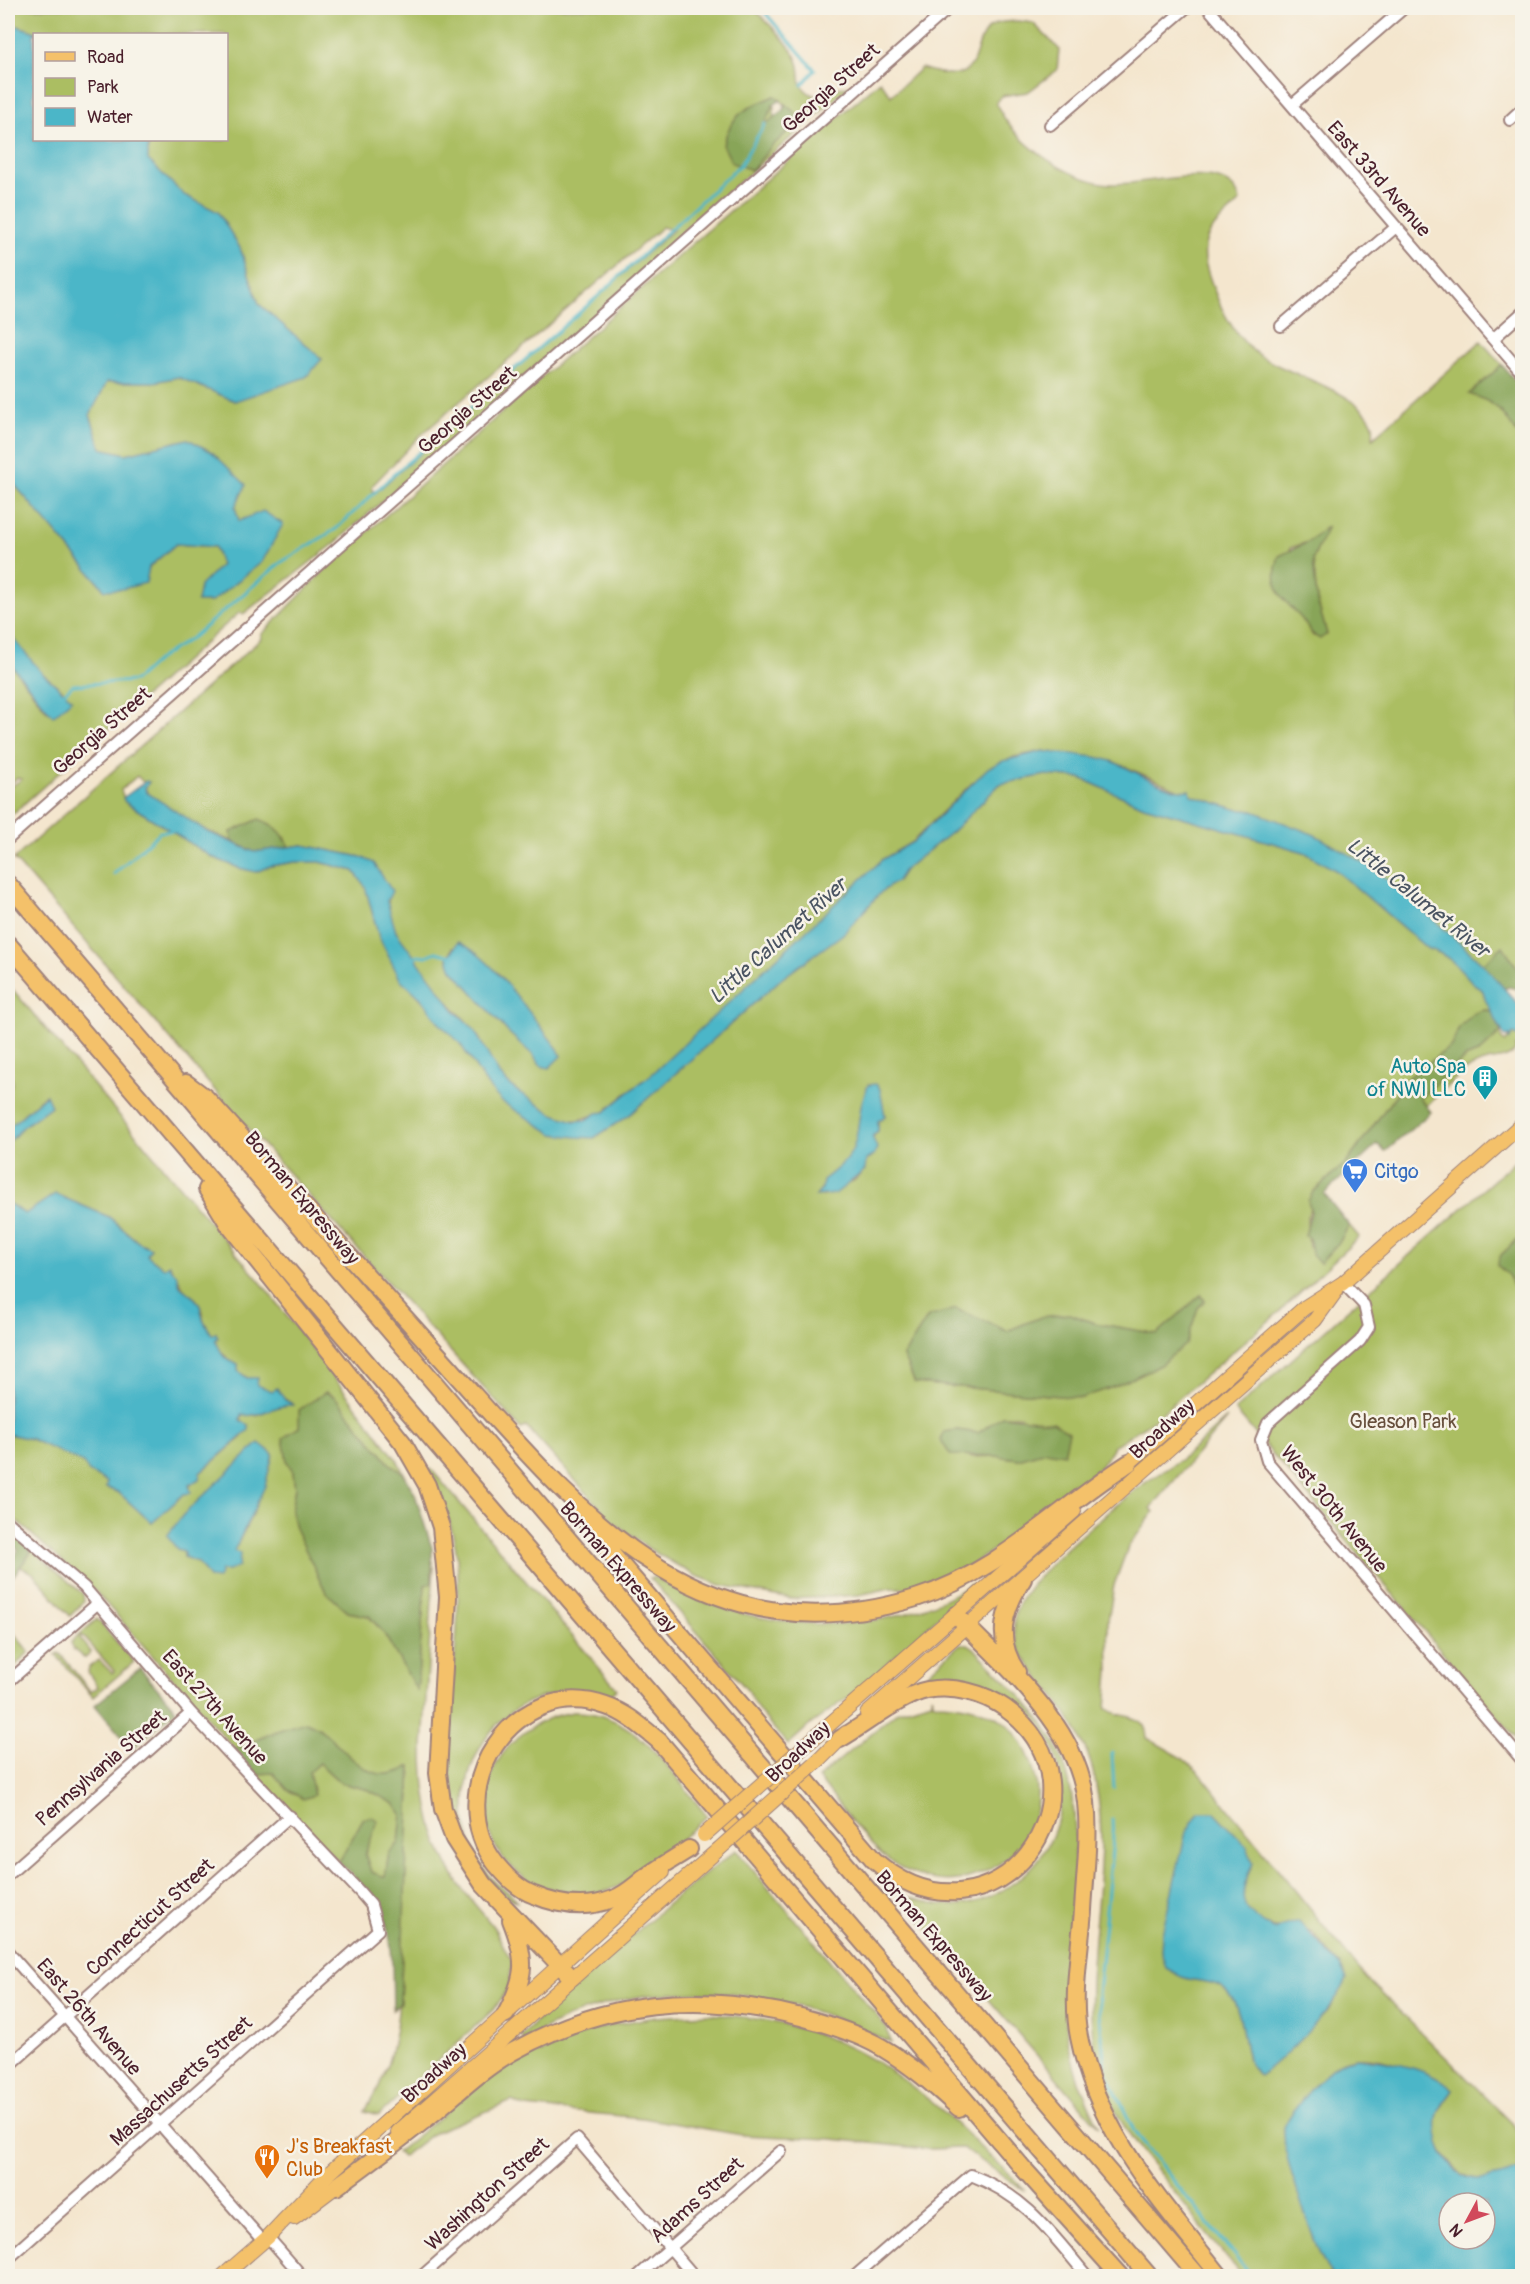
<svg xmlns="http://www.w3.org/2000/svg" width="1530" height="2284" viewBox="0 0 1530 2284" font-family="Pangolin,sans-serif">
<style>
.green{fill:#abbe62;stroke:#7a6e46;stroke-width:1.5;fill-rule:evenodd}
.forest{fill:#88a558;stroke:#696242;stroke-width:1.5}
.water{fill:#4bb6c8;stroke:#4a6a7a;stroke-width:1.5;fill-rule:evenodd}
.lines{fill:none;stroke-linecap:round;stroke-linejoin:round}
.stream{stroke:#4bb6c8;stroke-width:3}
.minor-casing{stroke:#9f827c;stroke-width:14}
.major-casing{stroke:#9f827c;stroke-width:16}
.highway-casing{stroke:#9f827c;stroke-width:20}
.minor{stroke:#fff;stroke-width:10}
.major{stroke:#f4c16b;stroke-width:14}
.highway{stroke:#f4c16b;stroke-width:16}
.major-bridge-casing{stroke:#9f827c;stroke-width:16;stroke-linecap:butt}
.major-bridge{stroke:#f4c16b;stroke-width:14}
.labels{text-anchor:middle;dominant-baseline:central;stroke-width:5;stroke-linejoin:round;paint-order:stroke}
.street-label{font-size:20px;fill:#4a1f2b;stroke:#f7f3e8}
.culture-label{font-size:20px;fill:#0d838f;stroke:#f7f3e8;text-anchor:end}
.shop-label{font-size:20px;fill:#366cbe;stroke:#f7f3e8;text-anchor:start}
.park-label{font-size:20px;fill:#674f3c;stroke:#f7f3e8}
.food-label{font-size:20px;fill:#c56008;stroke:#f7f3e8;text-anchor:start}
.water-label{font-size:21px;font-style:italic;fill:#4a5462;stroke:#f7f3e8}
</style>
<rect width="100%" height="100%" fill="#f7f3e8"/>
<filter id="ink" filterUnits="userSpaceOnUse"><feTurbulence type="fractalNoise" baseFrequency=".0167" numOctaves="2"/><feDisplacementMap in="SourceGraphic" scale="12" xChannelSelector="R" yChannelSelector="G"/><feConvolveMatrix kernelMatrix="1 2 1 2 8 2 1 2 1" color-interpolation-filters="sRGB"/></filter>
<filter id="wash" filterUnits="userSpaceOnUse"><feTurbulence type="fractalNoise" baseFrequency=".008" numOctaves="4" result="noise"/><feDisplacementMap in="SourceGraphic" scale="24" xChannelSelector="R" yChannelSelector="G"/><feGaussianBlur stdDeviation="1.35" result="paint"/><feColorMatrix in="noise" values="0 0 0 0 0 0 0 0 0 0 0 0 0 0 0 0 0 1.4 0 .05"/><feComposite in="paint" operator="in"/></filter>
<g filter="url(#wash)">
<rect width="100%" height="100%" fill="#f4e6ce"/>
<path class="green" d="M8,8H753C767,23 788,40 797,60C804,75 793,86 815,96L831,89L850,86L683,231L664,253L334,544L243,614L240,612L8,818V789L22,779L17,778L8,786V661L47,711L65,692L42,673L8,632V477L105,590L149,567L176,544L215,547L221,565L201,586L198,601L211,602L239,521L235,507L245,485L212,452L188,439L126,454L101,448L90,415L107,382H155L178,377L235,401L322,359L259,304L240,248L218,212L184,195L148,160V140H226V34H42L8,23ZM775,96L802,119L771,147ZM662,227L673,230L374,494L372,486L420,436Z
M1019,21L1033,23L1059,49L1057,70L1028,92L1001,96L996,103C1013,141 1061,175 1102,183C1137,190 1231,154 1240,201C1230,214 1214,222 1207,238C1201,255 1207,271 1213,287C1221,310 1232,331 1251,349C1278,374 1361,389 1373,425C1374,428 1373,435 1373,438L1481,341L1502,365L1470,394L1490,400L1505,415L1522,441V975L1503,947L1483,964L1398,887L1253,811L1235,809L1191,795L1114,762L1043,751L1014,757L972,783L912,842L883,859L652,1075C649,1076 607,1108 605,1112C581,1116 581,1127 553,1114C535,1105 515,1091 501,1076C488,1063 485,1043 473,1029C450,1001 375,931 390,892L361,857L303,845L289,847L285,837L231,832L232,841C213,834 152,806 145,788L149,782H143L137,776L121,790L125,802L212,857L239,868L256,872L270,866L295,862H320L354,871L365,886L379,937L412,989L459,1042L488,1086L594,1138L628,1116L781,979L843,934L882,891L897,881L904,870L953,831L1000,784L1046,775L1080,778L1144,806L1304,852L1337,871L1428,949C1447,953 1460,968 1472,982C1475,985 1480,987 1483,991L1485,999L1493,1011L1484,1010L1460,1026L1451,1046L1407,1079L1348,1161L1313,1192L1307,1222L1309,1247L1340,1241L1349,1225L1359,1237L1278,1313L1155,1419L1115,1445L1100,1467L1020,1534L954,1575L908,1588H890L859,1595L791,1599L721,1585L694,1575L651,1550L611,1520L534,1435L526,1427L521,1429L245,1125L14,859L262,638L261,635L328,567L684,251L880,81L891,96L921,68C995,93 963,37 996,24C1002,21 1012,22 1019,21ZM1327,527L1313,559L1317,600L1327,635L1313,636L1302,619L1290,548L1308,542ZM453,947L498,973L558,1049L546,1067L541,1066L533,1055L508,1032L452,969L448,958ZM868,1085L882,1104L885,1116L878,1121V1132C864,1142 869,1168 855,1180C847,1186 833,1189 823,1194L824,1196L817,1195L822,1189L824,1180C859,1153 855,1148 861,1107C862,1100 866,1093 868,1085ZM1201,1296L1192,1324L1082,1398L915,1383L903,1356L956,1309L1007,1331L1041,1317L1070,1314L1094,1323L1157,1334ZM1002,1416H1020L1045,1451L1018,1459L998,1456L970,1457L944,1432L957,1430L978,1433Z
M8,984L263,1285L397,1460L415,1494L403,1473L389,1463L335,1397L327,1392L299,1427L287,1461L293,1472L295,1488L291,1511L295,1527L326,1592L348,1612L368,1616L383,1632L417,1689L425,1584L432,1583L434,1566L423,1747C423,1798 431,1845 462,1888C471,1901 482,1912 491,1924C500,1935 503,1949 512,1960L509,1987L495,2008L379,2115L365,2111C403,2057 400,1984 403,1922C406,1870 409,1818 411,1767C407,1769 402,1772 398,1774C368,1785 337,1745 318,1727L282,1729L235,1749L95,1591L8,1513V1434L31,1439L84,1463L90,1473L107,1482L106,1488L118,1492L152,1523L184,1494L200,1473L242,1437L241,1415H257L280,1404L294,1405L272,1391L265,1390L238,1371V1364C225,1358 214,1349 216,1333L213,1336L203,1320V1312L196,1299L186,1292L169,1264L164,1268L147,1255L151,1248L138,1242L109,1217L55,1194L25,1214L8,1203V1143L23,1127L51,1106L45,1095L8,1128V1093L13,1082L8,1068ZM259,1443L273,1454C265,1487 238,1559 209,1578L198,1562L184,1557V1551L177,1549L175,1543L209,1492Z
M1501,1032V1038L1505,1042L1513,1034L1522,1038V1046L1515,1047L1516,1050C1506,1062 1492,1058 1478,1064C1458,1072 1442,1092 1426,1106L1419,1098L1465,1058L1480,1052Z
M1522,1155V1745L1235,1410Z
M1227,1418L1151,1508L1154,1512L1128,1547L1114,1585L1108,1620L1109,1672L1106,1708C1120,1721 1146,1710 1147,1738L1181,1757L1199,1772L1367,1979L1513,2124L1522,2143V2173L1519,2170C1506,2175 1492,2180 1478,2179C1452,2178 1428,2137 1438,2114C1441,2106 1448,2098 1453,2090C1426,2076 1366,2043 1336,2065C1314,2082 1299,2108 1283,2130C1286,2159 1315,2253 1332,2276H1242C1217,2246 1192,2215 1168,2184C1143,2153 1117,2123 1104,2085C1067,1982 1122,1868 1091,1764C1084,1741 1071,1720 1057,1700C1038,1674 1005,1647 1016,1611C1026,1578 1102,1517 1130,1494C1146,1481 1165,1471 1181,1459C1197,1446 1212,1431 1227,1418ZM1253,1863C1249,1872 1239,1887 1241,1898C1248,1929 1287,1930 1312,1932L1340,1966L1347,1979L1329,2009L1259,2076C1238,2056 1248,2017 1229,1994C1218,1979 1198,1983 1183,1977C1177,1975 1172,1971 1167,1968L1161,1951Z
M431,1469L617,1689L610,1696C587,1697 566,1690 542,1697C479,1715 448,1792 474,1851C479,1862 486,1873 494,1881C501,1888 515,1894 517,1902C473,1880 452,1820 450,1773C446,1701 463,1630 457,1558C454,1528 442,1498 428,1471Z
M24,1543L83,1594L84,1602L70,1616L33,1573L20,1567L31,1553Z
M654,1577C744,1632 881,1644 971,1584L973,1586L852,1695L811,1724L788,1745L759,1711L748,1691L650,1578Z
M97,1619L134,1662L93,1697L56,1655L59,1653L62,1656L91,1692L98,1687L88,1672L89,1667L99,1660L112,1673L114,1671L82,1635L80,1638L91,1652L84,1658L73,1649L71,1642Z
M8,1626L29,1652L11,1670L8,1667Z
M960,1644H968L974,1648C1002,1679 1041,1711 1058,1749C1097,1836 1056,1941 1067,2033C1071,2066 1085,2098 1099,2127L920,1920L903,1896C948,1909 975,1911 1015,1882C1086,1831 1073,1719 991,1686C978,1681 960,1675 946,1679C941,1680 936,1684 930,1685L928,1673Z
M931,1695L934,1703C958,1703 979,1707 1000,1719C1012,1727 1022,1742 1028,1755C1052,1807 1027,1860 971,1877C942,1886 915,1878 890,1861C866,1844 838,1802 818,1778L898,1711L932,1701Z
M573,1712C637,1710 671,1773 707,1816C674,1845 639,1887 593,1894L594,1899C587,1898 583,1895 576,1893C554,1888 541,1891 521,1875C450,1820 492,1725 573,1712Z
M319,1763L341,1783L369,1790L395,1804L402,1814L399,1843L389,1853L385,1877L371,1872L365,1854L363,1819L339,1862L256,1774L273,1773L288,1790Z
M736,1850L887,2028L890,2043C778,1982 634,1970 524,2041L522,2037L535,2022L669,1903Z
M707,2014C825,2019 898,2064 979,2146C994,2161 1011,2174 1025,2191L963,2148L928,2149L832,2139L742,2135L643,2118L525,2107L512,2101L435,2132L402,2157L397,2152L490,2076L531,2054L529,2049L536,2048L541,2053L589,2031L610,2025L655,2017Z"/>
<path class="forest" d="M775,96L781,100L773,105L764,125L784,110L785,104L802,119L771,147L752,170L732,163L723,145C731,113 746,108 775,96Z
M1502,365L1522,389V441C1505,416 1500,403 1469,394Z
M1328,526L1313,559L1317,600L1327,634L1320,639C1310,635 1308,626 1301,618C1280,595 1269,588 1279,556L1308,542Z
M259,819C274,825 283,831 289,847L254,852L232,841L231,832Z
M1503,946L1522,975V984L1518,989L1508,987L1503,990L1483,964Z
M1484,1010L1493,1011L1501,1032L1480,1052L1465,1058L1420,1098L1431,1112L1385,1152L1378,1144L1324,1194L1349,1225L1340,1241L1320,1263L1312,1254L1309,1237L1305,1236L1311,1212L1308,1201L1313,1192L1348,1161L1407,1079L1451,1046L1460,1026L1475,1013Z
M1518,1239L1522,1242V1288L1516,1290L1508,1275L1497,1265L1501,1255Z
M1201,1295L1205,1301L1198,1308L1186,1344L1160,1365L1116,1386L1082,1398L915,1383L903,1356L928,1317L956,1309L1007,1331L1041,1317L1070,1314L1094,1323L1157,1334Z
M326,1392L335,1397L389,1463L403,1473L415,1494L432,1548V1583L425,1585L417,1690L383,1632L369,1616L348,1612L326,1592L295,1528L291,1511L295,1488L293,1472L287,1461L283,1438L299,1427V1410Z
M1002,1416L1053,1422L1069,1432L1064,1454L1045,1451L1018,1459L998,1456L950,1455L941,1440L944,1432L957,1430L978,1433Z
M8,1530L24,1543L31,1552L8,1583L9,1567L18,1550L8,1541Z
M140,1668L176,1710L132,1749L95,1705Z
M306,1722C345,1736 361,1796 411,1766L400,2003L393,2010C391,1935 398,1916 339,1862L363,1819L371,1816L378,1821L365,1854L371,1872L385,1877L389,1853L399,1843L402,1814L395,1804L369,1790L341,1783L319,1763L309,1772L314,1795L303,1799L288,1790L273,1773L256,1774L235,1749L282,1729Z"/>
<path class="water" d="M8,23L42,34H34V140H148V160L184,195L218,212L240,248L259,304L322,359L306,377L235,401L178,377L155,382H107L90,415L101,448L126,454L188,439L212,452L246,485L235,507L239,521L263,511L283,524L262,562L211,602H197L200,586L221,565L215,547L176,544L149,567L146,583L122,589L105,590L8,477Z
M8,632L42,673L72,699L53,716L8,661Z
M1043,751C1067,755 1095,754 1116,763C1136,771 1170,794 1190,790L1191,795L1235,809L1253,811L1315,835L1366,864L1398,887L1483,964L1522,1009V1038L1513,1034L1509,1040L1510,1036L1505,1037L1485,999L1483,991C1480,987 1475,985 1472,982C1460,968 1447,953 1428,949L1337,871L1304,852L1144,806L1080,778L1046,775L1000,784L953,831L904,870L897,881L882,891L843,934L781,979L628,1116L594,1138L576,1137L553,1134L502,1102L488,1086L459,1042L440,1024L422,999L400,979L379,937L365,886L354,871L320,862H295L270,866L256,872L239,868L212,857L125,802L123,798L146,781L149,782L145,788L146,792L208,832L254,852L303,845L361,857L374,863L392,891L387,901L396,932L456,1012L473,1028L499,1074L514,1089L553,1114L574,1121L586,1120L597,1113L605,1112C607,1109 649,1076 652,1074L883,859L913,842L988,768L1003,761Z
M458,942C493,956 532,1018 558,1049L561,1056L549,1068L541,1066L533,1055L508,1032L452,969L448,958Z
M876,1084L880,1089L885,1116L878,1121V1132L872,1136L877,1148L874,1155L866,1160L865,1170L835,1194L816,1196L822,1189L823,1180C859,1153 854,1148 861,1107C862,1100 866,1092 868,1085Z
M46,1095L51,1106L23,1127L8,1143V1128Z
M55,1194L109,1217L138,1242L151,1248L147,1255L164,1268L170,1264V1268L178,1276C177,1290 191,1292 197,1301C202,1307 201,1312 203,1319C204,1324 210,1330 212,1335L216,1333L218,1338L215,1340L224,1357L238,1364V1371L247,1378H258L257,1385L272,1391L277,1388L285,1400L294,1405C274,1404 261,1418 241,1415L240,1420L249,1425V1430L200,1473L199,1479L189,1485L191,1493L184,1494L152,1523L118,1492L106,1488L107,1482L90,1473L83,1463L31,1439L8,1434V1203L25,1214Z
M259,1443L273,1454L265,1486L234,1551L240,1553L239,1566L228,1571H221L218,1579L209,1578L198,1562L184,1557V1551L177,1549L167,1536L183,1515Z
M1199,1812H1214L1247,1846L1253,1863C1237,1897 1238,1912 1275,1929L1299,1921L1340,1966L1347,1979C1335,2008 1285,2057 1259,2076C1238,2055 1248,2017 1229,1994C1218,1979 1198,1983 1182,1977C1177,1975 1172,1971 1166,1968L1161,1951L1162,1934L1186,1832Z
M1356,2058C1388,2061 1429,2067 1453,2090C1448,2098 1437,2109 1437,2118C1434,2143 1449,2178 1478,2179C1492,2179 1506,2175 1519,2170L1522,2173V2276H1332C1318,2258 1282,2153 1283,2132C1284,2117 1325,2071 1338,2064C1343,2061 1350,2060 1356,2058ZM1449,2203H1485V2239H1449Z"/>
<g class="lines">
<path class="stream" d="M761,8L815,70L802,85
M63,694L73,685L134,681L160,658L193,637L280,563L336,529L391,477L596,298L740,165L765,124
M114,874L160,832L173,831
M411,960L418,955L426,956L436,952L451,956
M1112,1753L1114,1788
M1112,1819L1113,1840L1098,1994L1105,2069L1135,2133L1251,2276"/>
</g>
</g>
<g filter="url(#ink)">
<g class="lines">
<g class="minor-casing">
<path id="minor" d="M930,8L938,17
M1208,8L1522,373
M1292,105L1404,8
M1510,120L1522,109
M1050,125L1186,8
M1281,326L1396,227
M1493,339L1522,313
M8,839L949,8
M1343,1283L1364,1305L1369,1327L1360,1341L1268,1423L1261,1440L1267,1461L1522,1760
M8,1522L84,1587L191,1713L359,1891L371,1905L378,1930L8,2259
M8,1682L98,1603
M8,1875L191,1713
M8,1952L263,2241
M8,2067L290,1816
M268,2237L302,2276
M422,2276L577,2139L694,2276
M638,2276L781,2151
M855,2276L971,2175C1026,2196 1051,2233 1087,2276"/>
</g>
<g class="major-casing">
<path id="major" d="M1122,1469L1304,1308L1343,1283L1522,1124
M867,1714L1315,1320L1336,1291
M807,1744L1074,1511
M820,1759L846,1733
M398,2132L718,1850
M294,2218L343,2181
M223,2276L268,2237L325,2177L663,1872"/>
</g>
<g class="highway-casing">
<path id="highway" d="M8,884L1198,2276
M8,944L1149,2276
M186,1083L206,1098C282,1181 357,1264 432,1348C566,1495 688,1667 916,1598C998,1573 1058,1508 1129,1463
M207,1189L229,1225L403,1443L427,1485L441,1527L448,1597L438,1773L443,1809L454,1839L483,1884L571,1977
M588,1526L874,1860C994,1964 1120,1791 1005,1708C984,1693 953,1685 927,1690C901,1695 865,1725 840,1739
M956,1615C1006,1668 1077,1724 1086,1802C1090,1838 1085,1874 1083,1910C1080,1951 1071,1997 1079,2037C1098,2134 1161,2201 1220,2276
M1017,1672C995,1639 1003,1610 1023,1579
M689,1849C675,1858 661,1866 647,1876C636,1884 627,1894 613,1899C587,1909 560,1906 534,1895C518,1889 507,1877 496,1864C439,1790 515,1673 606,1706C627,1713 642,1727 659,1741L1022,2167L1120,2276
M506,2014C526,1976 527,1960 511,1920
M336,2187C370,2162 404,2137 437,2110C461,2090 484,2068 512,2052C605,2000 698,1991 801,2017C827,2024 857,2033 881,2047C910,2064 935,2086 959,2108"/>
</g>
<use href="#minor" class="minor"/>
<use href="#major" class="major"/>
<use href="#highway" class="highway"/>
<g class="major-bridge-casing">
<path id="major-bridge" d="M704,1835L807,1744
M718,1850L820,1759"/>
</g>
<use href="#major-bridge" class="major-bridge"/>
</g>
</g>
<defs>
<g id="building-pin" transform="scale(1.35)"><path d="M0 17L-7.5 6A9.5 9.5 0 1 1 7.5 6Z" fill="#0f9aa8" stroke="#f7f3e8"/><path d="M-4-6H4V6H1V3H-1V6H-4ZM-2.5-4.3h1.7v1.8h-1.7ZM.8-4.3h1.7v1.8H.8ZM-2.5-1h1.7V.8h-1.7ZM.8-1h1.7V.8H.8Z" fill="#fff"/></g>
<g id="supermarket-pin" transform="scale(1.35)"><path d="M0 17L-7.5 6A9.5 9.5 0 1 1 7.5 6Z" fill="#3f7fe0" stroke="#f7f3e8"/><path d="M-6-5.5h2.5l.6 2H6L4.5 2H-2.5L-4.4-4H-6ZM-1.5 3.2a1.3 1.3 0 1 0 .1 0ZM3 3.2a1.3 1.3 0 1 0 .1 0Z" fill="#fff"/></g>
<g id="restaurant-pin" transform="scale(1.35)"><path d="M0 17L-7.5 6A9.5 9.5 0 1 1 7.5 6Z" fill="#e8710a" stroke="#f7f3e8"/><path d="M-5-6h1v4h1v-4h1v4h1v-4h1v5L-1.5 .5V6h-2V.5L-5-1ZM5-6V6H3V1.5H1.5Q1.5-4 5-6Z" fill="#fff"/></g>
</defs>
<g fill-rule="evenodd">
<use href="#building-pin" x="1485" y="1078"/>
<use href="#supermarket-pin" x="1355" y="1171"/>
<use href="#restaurant-pin" x="267" y="2157"/>
</g>
<g class="labels">
<g class="street-label">
<text transform="translate(831 88) rotate(-42)">Georgia Street</text>
<text transform="translate(1379 179) rotate(49)">East 33rd Avenue</text>
<text transform="translate(467 410) rotate(-41)">Georgia Street</text>
<text transform="translate(102 731) rotate(-41)">Georgia Street</text>
<text transform="translate(302 1198) rotate(50)">Borman Expressway</text>
<text transform="translate(1162 1429) rotate(-42)">Broadway</text>
<text transform="translate(1334 1509) rotate(51)">West 30th Avenue</text>
<text transform="translate(618 1567) rotate(49)">Borman Expressway</text>
<text transform="translate(215 1707) rotate(48)">East 27th Avenue</text>
<text transform="translate(798 1752) rotate(-43)">Broadway</text>
<text transform="translate(101 1768) rotate(-41)">Pennsylvania Street</text>
<text transform="translate(150 1917) rotate(-42)">Connecticut Street</text>
<text transform="translate(934 1936) rotate(49)">Borman Expressway</text>
<text transform="translate(89 2017) rotate(49)">East 26th Avenue</text>
<text transform="translate(434 2073) rotate(-42)">Broadway</text>
<text transform="translate(181 2081) rotate(-42)">Massachusetts Street</text>
<text transform="translate(487 2194) rotate(-42)">Washington Street</text>
<text transform="translate(697 2200) rotate(-42)">Adams Street</text>
</g>
<g class="culture-label">
<text x="1466" y="1066">Auto Spa<tspan x="1466" dy="23">of NWI LLC</tspan></text>
</g>
<g class="shop-label">
<text x="1374" y="1171">Citgo</text>
</g>
<g class="park-label">
<text x="1403" y="1421">Gleason Park</text>
</g>
<g class="food-label">
<text x="286" y="2146">J's Breakfast<tspan x="286" dy="23">Club</tspan></text>
</g>
<g class="water-label">
<text transform="translate(1418 898) rotate(39)">Little Calumet River</text>
<text transform="translate(778 941) rotate(-42)">Little Calumet River</text>
</g>
</g>
<rect width="1530" height="2284" fill="none" stroke="#f7f3e8" stroke-width="30"/>
<rect x="33" y="33" width="195" height="108" fill="#f7f3e8" stroke="#b29e9c" stroke-width="1.5"/>
<rect x="45" y="52" width="30" height="9" fill="#f4c16b" stroke="#b29e9c" stroke-width="1.5"/>
<text x="87" y="63" font-size="18" fill="#4a1f2b">Road</text>
<rect x="45" y="78" width="30" height="18" fill="#abbe62" stroke="#b29e9c" stroke-width="1.5"/>
<text x="87" y="93" font-size="18" fill="#4a1f2b">Park</text>
<rect x="45" y="108" width="30" height="18" fill="#4bb6c8" stroke="#b29e9c" stroke-width="1.5"/>
<text x="87" y="123" font-size="18" fill="#4a1f2b">Water</text>
<g transform="translate(1467 2221) rotate(229)"><circle r="28" fill="#f7f3e8" stroke="#b29e9c" stroke-width="1.5"/>
<path d="M0-4.5L10 22L0 15L-10 22Z" fill="#d1495b"/>
<text y="-9" font-size="16" font-weight="bold" text-anchor="middle" fill="#4a1f2b">N</text>
</g>
</svg>
